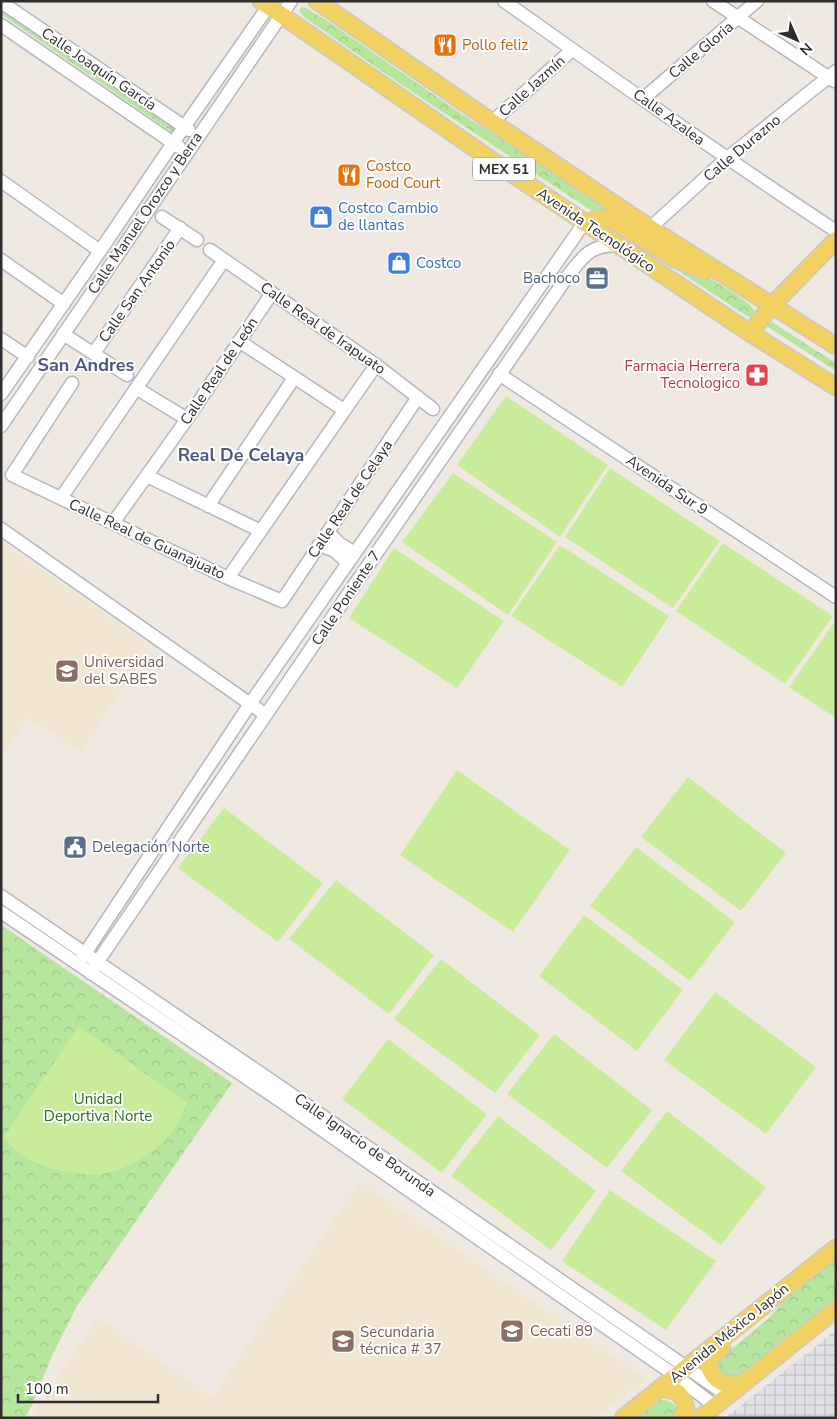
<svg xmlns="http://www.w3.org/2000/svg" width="837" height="1419" viewBox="0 0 837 1419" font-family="'Nunito Sans',sans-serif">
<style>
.industrial{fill:url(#industrial-grid)}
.education{fill:#f0e6d1}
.park{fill:url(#park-crowns)}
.pitch{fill:#c9ec9a}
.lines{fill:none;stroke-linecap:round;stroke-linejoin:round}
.minor-casing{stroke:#b4b7c1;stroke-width:15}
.major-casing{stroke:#c9c9c9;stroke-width:19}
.minor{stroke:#fff;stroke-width:12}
.major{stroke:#f2d163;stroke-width:16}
.labels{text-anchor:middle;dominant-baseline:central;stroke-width:4;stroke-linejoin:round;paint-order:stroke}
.shield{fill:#fff;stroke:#6d6d6d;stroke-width:1}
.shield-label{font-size:14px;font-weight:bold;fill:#2e2e2e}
.food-label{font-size:15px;fill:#c56008;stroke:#fff;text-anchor:start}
.street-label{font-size:15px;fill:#2e2e2e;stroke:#fff}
.shop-label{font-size:15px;fill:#366cbe;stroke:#fff;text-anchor:start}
.service-label{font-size:15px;fill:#4e5e75;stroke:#fff;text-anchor:end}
.health-label{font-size:15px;fill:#be3a42;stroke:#fff;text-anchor:end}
.education-label{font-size:15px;fill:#785e54;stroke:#fff;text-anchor:start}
.park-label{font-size:15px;fill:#2c6e1b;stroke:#fff}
.quarter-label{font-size:18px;font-weight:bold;fill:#4d5680;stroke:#fff}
</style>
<defs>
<pattern id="industrial-grid" width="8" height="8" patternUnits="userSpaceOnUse" patternTransform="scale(1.25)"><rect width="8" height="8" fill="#e3e1e8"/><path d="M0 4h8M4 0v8" fill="none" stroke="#c3c1c7"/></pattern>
<pattern id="park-crowns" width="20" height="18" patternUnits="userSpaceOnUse" patternTransform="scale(1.25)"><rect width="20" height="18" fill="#b6e59e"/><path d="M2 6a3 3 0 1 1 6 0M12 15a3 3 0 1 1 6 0" fill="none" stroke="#9dc588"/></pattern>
</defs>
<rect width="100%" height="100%" fill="#efe9e1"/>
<path class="industrial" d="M836,1330V1418H725Z"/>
<path class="education" d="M1,542L151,645L81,752L29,718L1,757Z
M360,1182L506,1284L646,1378L595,1418H31L98,1318L212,1397Z"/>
<path class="park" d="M301,7L306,8L332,24L463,115L600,202L616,215L602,211H592L396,81L304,17L299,11Z
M1,8L176,128L173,133L1,14Z
M613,228C635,239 749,294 755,312L753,317L747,316Z
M767,319L836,363V371L768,327L763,323Z
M1,925L232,1083L77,1306L52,1356L31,1407L25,1418H1Z
M836,1258V1298L727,1385H724L716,1362L768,1319L789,1295Z
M660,1400C670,1400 673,1402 678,1411L677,1418H637Z"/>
<path class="pitch" d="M506,396L608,465L560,537L457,465Z
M610,468L720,541L673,608L565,537Z
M453,473L557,542L508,615L402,542Z
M723,543L833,616L785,684L676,611Z
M560,545L669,616L622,687L511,616Z
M394,548L504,621L457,688L349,618Z
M836,620V718L789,687Z
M457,770L570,850L513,932L400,855Z
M688,777L786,853L741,911L641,837Z
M224,808L323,883L278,942L178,868Z
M636,847L735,922L690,981L590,906Z
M336,880L434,955L389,1014L289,939Z
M584,915L683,990L637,1051L539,976Z
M441,959L540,1035L495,1093L394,1019Z
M715,992L816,1067L766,1134L664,1060Z
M79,1026L187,1103C176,1133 155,1155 125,1167C120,1169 113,1173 107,1173C79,1178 43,1170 19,1154C13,1149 8,1143 3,1138Z
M554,1034L652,1110L607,1168L507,1094Z
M388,1039L487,1114L442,1173L342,1099Z
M667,1111L766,1187L721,1245L621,1171Z
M498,1116L596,1191L551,1250L451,1176Z
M610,1190L716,1261L666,1330L562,1261Z"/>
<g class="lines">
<g class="minor-casing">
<path id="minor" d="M504,1C614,79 723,157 836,231
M713,1L834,81
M1,2L189,130
M1,25L179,147
M644,98L757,1
M492,122L572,50
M1,181L100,251
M162,217L197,240
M650,228L726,159L836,71
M210,250L376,365L433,409
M1,260L64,304
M63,334L127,375
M1,339L28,357
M239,341L344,410
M94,353L180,228
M499,374L836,597
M72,383L12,475L228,578L282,601L418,397
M136,388L187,419
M1,394L100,251L173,143L272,1
M1,426L291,1
M147,476L261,531
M61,498L224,260
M208,506L294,378
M113,523L187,419L272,293
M1,529L266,715
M328,532L340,544L355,553
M319,545L335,551L348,563
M228,578L376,365
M1,896L285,1090L728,1396
M1,912L279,1100L676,1376L715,1406
M78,964L250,704L584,223
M90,973L340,606L567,277C583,257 589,245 618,245"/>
</g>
<g class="major-casing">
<path id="major" d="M261,1L493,161L750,333L836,387
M317,1L492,122L650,228L836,346
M584,223L608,217L675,259L705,271
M750,333L772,305L836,240
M722,1348L713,1355L708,1364C714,1383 724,1385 743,1384
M660,1388C677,1390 682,1392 686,1409L681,1418
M623,1418L836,1248
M700,1418L836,1309"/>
</g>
<use href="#minor" class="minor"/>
<use href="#major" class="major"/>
</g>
<defs>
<g id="restaurant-square" transform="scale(1.25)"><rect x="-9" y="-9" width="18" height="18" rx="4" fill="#e8710a" stroke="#fff"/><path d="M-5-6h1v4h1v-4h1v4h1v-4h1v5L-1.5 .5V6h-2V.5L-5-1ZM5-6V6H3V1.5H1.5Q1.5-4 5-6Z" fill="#fff"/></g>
<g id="shop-square" transform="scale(1.25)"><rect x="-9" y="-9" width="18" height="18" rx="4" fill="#3f7fe0" stroke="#fff"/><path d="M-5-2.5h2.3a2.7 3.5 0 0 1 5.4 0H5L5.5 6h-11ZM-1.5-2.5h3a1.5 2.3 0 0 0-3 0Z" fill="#fff"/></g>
<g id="office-square" transform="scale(1.25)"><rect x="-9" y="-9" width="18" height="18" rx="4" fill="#5c6f8a" stroke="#fff"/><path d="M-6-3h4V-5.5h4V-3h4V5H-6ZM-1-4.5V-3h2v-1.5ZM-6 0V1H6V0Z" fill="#fff"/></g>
<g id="pharmacy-square" transform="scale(1.25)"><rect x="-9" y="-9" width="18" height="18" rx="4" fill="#e0444e" stroke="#fff"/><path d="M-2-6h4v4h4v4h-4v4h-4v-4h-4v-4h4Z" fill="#fff"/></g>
<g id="university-square" transform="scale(1.25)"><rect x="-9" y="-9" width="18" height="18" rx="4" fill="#8d6e63" stroke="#fff"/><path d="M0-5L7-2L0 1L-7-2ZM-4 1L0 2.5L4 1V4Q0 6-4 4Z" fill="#fff"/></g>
<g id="civic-square" transform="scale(1.25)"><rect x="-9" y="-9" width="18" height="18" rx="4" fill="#5c6f8a" stroke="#fff"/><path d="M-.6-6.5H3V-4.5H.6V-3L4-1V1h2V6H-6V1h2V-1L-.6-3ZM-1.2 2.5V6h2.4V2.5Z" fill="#fff"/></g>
<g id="school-square" transform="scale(1.25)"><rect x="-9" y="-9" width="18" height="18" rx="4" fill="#8d6e63" stroke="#fff"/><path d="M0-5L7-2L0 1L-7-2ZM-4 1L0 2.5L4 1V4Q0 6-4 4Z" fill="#fff"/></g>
</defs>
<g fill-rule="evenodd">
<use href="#restaurant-square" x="445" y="45"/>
<use href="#restaurant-square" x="349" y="175"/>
<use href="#shop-square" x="321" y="217"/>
<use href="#shop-square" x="399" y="263"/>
<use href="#office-square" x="597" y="278"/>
<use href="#pharmacy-square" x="757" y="375"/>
<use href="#university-square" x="67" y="671"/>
<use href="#civic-square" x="75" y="847"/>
<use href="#school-square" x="512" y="1331"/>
<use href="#school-square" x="343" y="1341"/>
</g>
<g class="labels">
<rect class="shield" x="473" y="157.5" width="62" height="23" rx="4"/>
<g class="shield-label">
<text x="504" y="169">MEX 51</text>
</g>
<g class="food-label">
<text x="462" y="45">Pollo feliz</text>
<text x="366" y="166">Costco<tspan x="366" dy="17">Food Court</tspan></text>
</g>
<g class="street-label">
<text transform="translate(701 50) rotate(-40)">Calle Gloria</text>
<text transform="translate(99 69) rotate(34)">Calle Joaquín García</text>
<text transform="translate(532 86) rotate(-42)">Calle Jazmín</text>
<text transform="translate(669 117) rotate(36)">Calle Azalea</text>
<text transform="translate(742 148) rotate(-40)">Calle Durazno</text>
<text transform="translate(145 213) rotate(-56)">Calle Manuel Orozco y Berra</text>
<text transform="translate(596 230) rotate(34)">Avenida Tecnológico</text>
<text transform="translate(137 291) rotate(-55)">Calle San Antonio</text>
<text transform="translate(323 328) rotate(35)">Calle Real de Irapuato</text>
<text transform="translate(219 371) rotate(-56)">Calle Real de León</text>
<text transform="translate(667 485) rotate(34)">Avenida Sur 9</text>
<text transform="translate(350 499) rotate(-56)">Calle Real de Celaya</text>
<text transform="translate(147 539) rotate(25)">Calle Real de Guanajuato</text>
<text transform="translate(346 598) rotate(-56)">Calle Poniente 7</text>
<text transform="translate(365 1145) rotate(35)">Calle Ignacio de Borunda</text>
<text transform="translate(729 1333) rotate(-39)">Avenida México Japón</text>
</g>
<g class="shop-label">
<text x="338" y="208">Costco Cambio<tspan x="338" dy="17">de llantas</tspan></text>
<text x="416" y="263">Costco</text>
</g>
<g class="service-label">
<text x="580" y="278">Bachoco</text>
<text x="92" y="847" text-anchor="start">Delegación Norte</text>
</g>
<g class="health-label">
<text x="740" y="366">Farmacia Herrera<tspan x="740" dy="17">Tecnologico</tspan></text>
</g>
<g class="education-label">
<text x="84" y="662">Universidad<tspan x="84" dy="17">del SABES</tspan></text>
<text x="530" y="1331">Cecati 89</text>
<text x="360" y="1332">Secundaria<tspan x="360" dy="17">técnica # 37</tspan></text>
</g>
<g class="park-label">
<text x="98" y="1099">Unidad<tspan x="98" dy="17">Deportiva Norte</tspan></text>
</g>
<g class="quarter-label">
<text x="86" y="365">San Andres</text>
<text x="241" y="455">Real De Celaya</text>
</g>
</g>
<rect width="837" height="1419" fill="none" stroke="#2e2e2e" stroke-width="5"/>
<g transform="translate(797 40) rotate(135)" stroke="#ffffff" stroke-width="4" paint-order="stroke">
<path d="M0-4L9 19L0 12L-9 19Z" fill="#2e2e2e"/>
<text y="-8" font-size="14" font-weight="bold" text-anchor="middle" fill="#2e2e2e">N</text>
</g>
<path d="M18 1394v8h140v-8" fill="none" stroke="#2e2e2e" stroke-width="2.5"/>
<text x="25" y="1394" font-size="15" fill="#2e2e2e" stroke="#ffffff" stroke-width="4" paint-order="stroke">100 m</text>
</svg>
